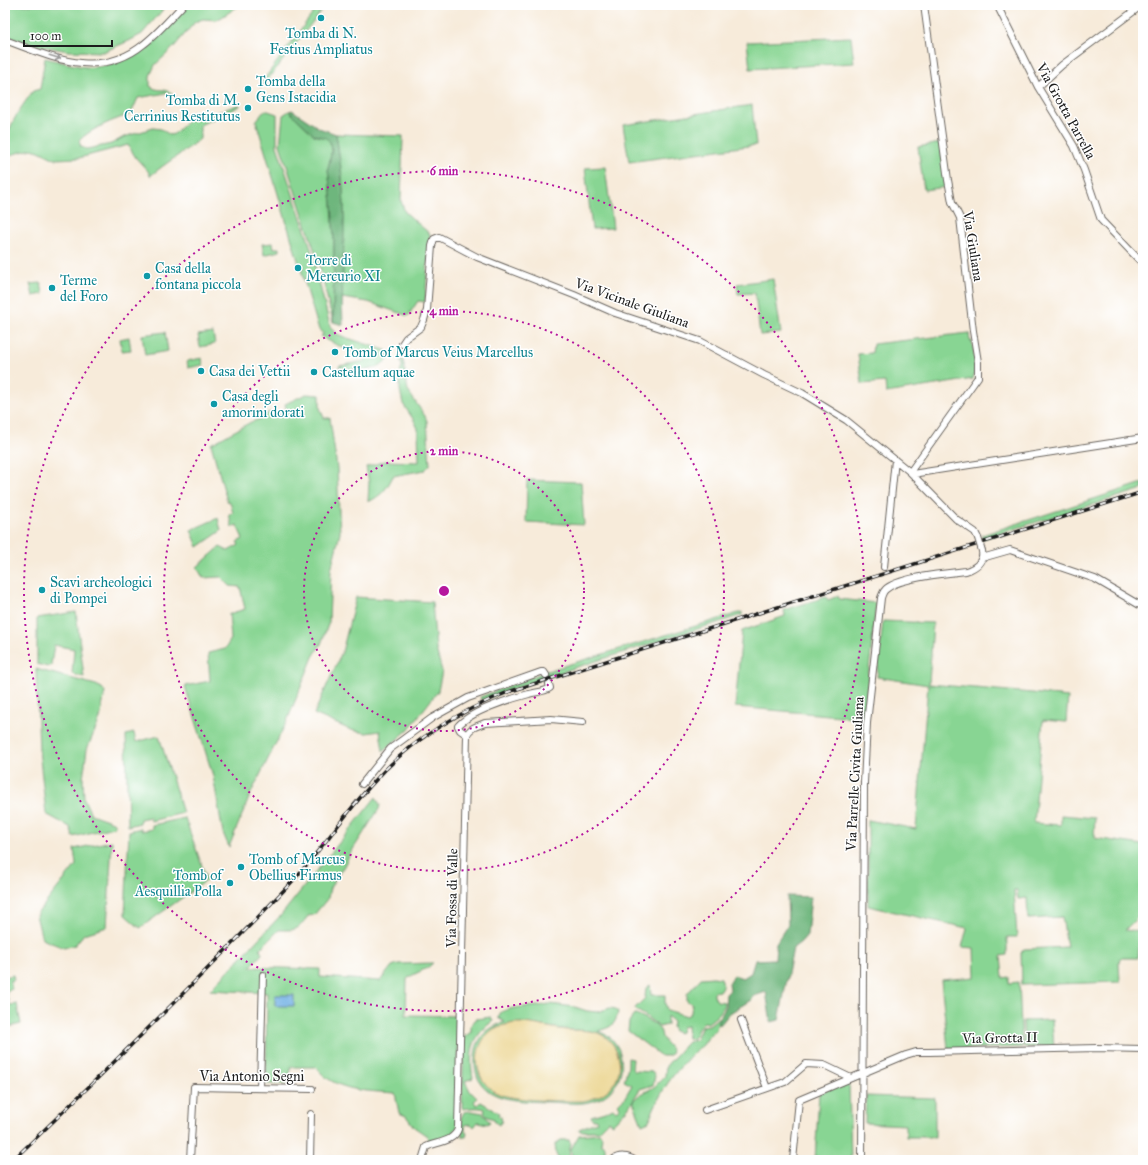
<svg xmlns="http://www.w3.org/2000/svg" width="1148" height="1165" viewBox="0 0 1148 1165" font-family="'IM FELL Great Primer',serif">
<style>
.green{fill:#88d593;stroke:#527858;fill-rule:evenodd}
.forest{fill:#6eb67d;stroke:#45694c}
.sand{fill:#eeda9e;stroke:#857b5d}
.water{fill:#71b0e4;stroke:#466680}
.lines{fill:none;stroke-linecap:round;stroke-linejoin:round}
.street-casing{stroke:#69645e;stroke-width:8}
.street{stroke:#fff;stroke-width:6}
.rail-casing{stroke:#1c1c1c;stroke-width:3.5}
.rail{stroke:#fff;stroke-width:2;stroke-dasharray:6;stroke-linecap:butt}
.street-bridge-casing{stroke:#69645e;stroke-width:8;stroke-linecap:butt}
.street-bridge{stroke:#fff;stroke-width:6}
.oneway{stroke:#999}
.ring{fill:none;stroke:#b5179e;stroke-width:2;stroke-dasharray:2 4}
.culture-dot{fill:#0f9aa8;stroke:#fff;stroke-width:1.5}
.labels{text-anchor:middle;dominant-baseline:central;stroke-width:3;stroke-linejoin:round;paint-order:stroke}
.culture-label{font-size:14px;fill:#0d838f;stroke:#fff;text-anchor:start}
.street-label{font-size:14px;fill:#1c1c1c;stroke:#fff}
.centre{fill:#b5179e;stroke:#fff;stroke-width:2}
.ring-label{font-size:12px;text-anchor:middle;font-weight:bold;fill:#b5179e;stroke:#fff;stroke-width:3;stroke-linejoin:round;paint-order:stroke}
</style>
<rect width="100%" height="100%" fill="#fff"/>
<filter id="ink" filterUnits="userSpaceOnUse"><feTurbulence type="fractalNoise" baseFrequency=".025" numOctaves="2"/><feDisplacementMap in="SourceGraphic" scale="8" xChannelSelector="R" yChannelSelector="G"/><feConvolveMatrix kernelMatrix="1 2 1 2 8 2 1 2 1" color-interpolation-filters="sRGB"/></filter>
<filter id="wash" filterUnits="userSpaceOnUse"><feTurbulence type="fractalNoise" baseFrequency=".012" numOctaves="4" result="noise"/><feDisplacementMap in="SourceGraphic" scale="16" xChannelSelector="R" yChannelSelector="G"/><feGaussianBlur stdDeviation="0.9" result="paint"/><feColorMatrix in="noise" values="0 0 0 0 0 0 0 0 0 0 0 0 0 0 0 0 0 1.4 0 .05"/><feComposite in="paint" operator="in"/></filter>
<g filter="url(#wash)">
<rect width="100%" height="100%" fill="#f7ebda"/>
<path class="green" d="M14,5H167L142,34L129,41L103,52L68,51L31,44L5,36V10Z
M186,5H240L222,17L216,20L203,19L195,22L173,48L155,65L150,76V86C160,94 167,84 178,100L171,95L166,93L138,98L131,114C116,119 89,129 79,141L81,147L87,149L111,144L124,137L153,128L161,129L170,135L174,134L189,120L205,117L239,104L240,106L200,125V139C184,152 166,163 150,176L148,171L136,158L128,145L79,158L55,159L39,151L32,149L10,155L5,154C5,129 19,110 33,91L40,89L45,58C58,61 72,65 85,67C104,69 131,58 145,46Z
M319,5H326L261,88L259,86Z
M851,37L854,63L750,69L747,42Z
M752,105L756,145L629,162L623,125Z
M265,110L277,114V146L310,245L330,326L335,333L344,337L388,351V359C375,373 358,371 340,368L339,366L365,361L360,353C345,349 333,344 321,336L323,335L321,330H319L301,270L303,269L302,264H299L256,121Z
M289,111L314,135L326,138L330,142L332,149L328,169L332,203L334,241L333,322L319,264L280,145L283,115Z
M336,134L403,136L401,201L405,212L430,234L425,302L418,301L408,316L368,302L342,298L344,206L342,175Z
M940,143L947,187L924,190L918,147Z
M605,167L613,228L592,229L585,168Z
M273,243L274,248H279V251L264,255L262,244Z
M773,279L781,333L760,335L755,293L738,294L737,284Z
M41,283L43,294L33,296L30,284Z
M165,332L168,351L145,355L142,335Z
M213,333L215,344L200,347L198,335Z
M969,333L970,341H972C974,353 977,367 973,379L886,393L885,382L862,384L858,354L872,353L873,344Z
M129,337L131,350L122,351L120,339Z
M399,352L402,353L408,391L425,416L427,421L430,465L425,470L393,476C387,489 381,496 368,502L369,482L366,467L385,461L419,462L418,429L415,422L403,404L400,390L399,376L402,367Z
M202,358L203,365L188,368L187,361Z
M306,394L320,395V408L324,418H330L337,468L340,533L331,570L329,622L321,644L313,657L287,721L251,793L229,847L223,833L213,776L185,686L210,681L208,653L225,649L231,639L229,614L245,609L240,587L230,586L221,577L203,578L197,567L220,547L228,551L239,545L237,542L243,539L237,525L232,527L229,515L233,513L230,502L227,501L211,444L251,422L260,419V418L270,412L274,417L287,412L285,404Z
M527,480L581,482L584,525L526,522Z
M1143,483V489L982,539V535Z
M218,518L221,531L198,547L191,530Z
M838,596L839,599L876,603L864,718L735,707L742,631L785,616L784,610L826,597L828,600Z
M356,597L432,602L436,649L442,671L438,691L408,730L383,751L380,731L366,733L351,730L314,714L342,652Z
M76,612L84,677L72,674L74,649L54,645L51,665L47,667L37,664V618Z
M742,612V615L577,667L481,700L480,697L547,671Z
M883,621L933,623L929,684L1032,693L1068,697L1066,722L1043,720L1034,823L1061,825V815L1095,818L1094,838L1143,845V912L1125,930L1140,932L1138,958H1120L1119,963L1120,982L1022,985L1021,953L1024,949L1067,947L1062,917L1028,919L1027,898L1018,899L1017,890H1014L1017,937H1007V955L1001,956L1003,978L1009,977V983L1019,982L1022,1047L948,1049L941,980L975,977L974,948L962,947L967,928L868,906V820L916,829L928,685L877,677Z
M36,669L96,685L102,688L105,692L100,719L87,749L83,779L84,799L91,814L113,822L115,825L113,827L73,837L70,827L46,814L39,750Z
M134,733L136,742L159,736L183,813L151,821L150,817L140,819V823L128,826L126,735Z
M376,797L380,805L379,809L350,854L344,866L336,878L330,888L328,898L314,915L308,916C297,931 297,930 279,930L260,949L262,954L250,967L320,969V977L380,981L392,966L398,964L433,963C426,971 415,972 407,979L406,1015L459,1016L457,1128L450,1137L429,1142L427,1136L414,1127L406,1116L399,1113L395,1093C368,1091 334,1092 316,1067H291L289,1084H266L267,993L210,990L282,914Z
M185,818L207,880L140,928L125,915L129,831L141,828V831L152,829V825Z
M112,841L107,927L84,934L75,945L64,948L42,939L36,915L76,865L74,849Z
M13,975L14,980L10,981L12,989L6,991L7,997H6L7,1000H9L8,1002L11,1005L17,1004L21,1024L5,1028V977Z
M713,977L721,978C723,984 723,986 719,991L714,992V996L717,1001L724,1002C724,1012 715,1017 708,1023L704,1022C700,1026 697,1029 696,1035L692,1039L688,1038L687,1026L682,1027L681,1032L679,1033L674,1031L672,1027L673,1021L667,1016V1025L659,1027L646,1016L636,1010L635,1008L645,998L646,988L650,985L651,995H665V1003L667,1010L687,1016L691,1013L692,1004L687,1001V994L701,978Z
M549,1004L575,1007L587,1011L597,1012L610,1008L616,1009L618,1012C615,1026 611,1027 598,1031C605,1034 611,1037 615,1043C628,1061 621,1088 601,1098C586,1106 567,1103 550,1102C518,1101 471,1103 475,1056C476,1038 488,1027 505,1022L498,1018L501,1012C519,1004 531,1009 549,1004ZM522,1023C536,1024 550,1028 564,1029C575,1031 587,1029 598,1033C609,1037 618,1048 619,1060C620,1068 618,1074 615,1081C601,1110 545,1099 518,1098L509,1097L481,1078L478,1070L477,1061L486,1036L491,1031L497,1027L506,1025Z
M634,1014C640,1014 657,1025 660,1030C662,1033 661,1037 663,1039C666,1044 670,1046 672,1052L669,1056H661L628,1031L629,1022Z
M491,1017L493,1021C471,1037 469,1053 473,1078L465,1081L470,1091L477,1098L474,1102L477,1105L481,1102L499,1113L498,1116L501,1117L502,1121L499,1125L495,1122L494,1119L488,1117L484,1112L485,1109C478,1107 470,1108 463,1109L462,1107L464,1037L471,1032V1025L476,1019Z
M719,1017L716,1030C707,1035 708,1040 702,1046C699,1048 697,1049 694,1052C672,1075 660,1091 649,1121L642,1124L633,1101L638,1096L654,1087L665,1076L666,1066L688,1042L696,1040L702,1026L709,1025Z
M1052,1020L1054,1047H1024L1023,1021Z
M628,1058L633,1059L632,1069L634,1071L653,1072L655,1076L653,1085L640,1089L628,1108L613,1124L609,1121L599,1131H580L579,1129C584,1127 592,1123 597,1122L596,1119L593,1120L591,1116L605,1112L613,1108L616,1111L620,1108L618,1104L625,1097L632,1085L624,1081L628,1066Z
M849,1081L851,1160H815L819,1093Z
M866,1096L935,1098V1137H906V1125L865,1123Z
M471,1111L483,1113L490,1122L487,1124L478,1122L474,1127L471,1124L465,1125V1132L467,1133L466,1137H462L461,1118L464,1112Z
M600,1133L602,1137L601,1143L605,1146V1157L578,1159L572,1156L571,1149L579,1135Z
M561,1140H569L571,1144C569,1149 570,1154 569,1160H559L556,1154L555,1144Z"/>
<path class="forest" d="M292,110L319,128L336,134C340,158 343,182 344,206C345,246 341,286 343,325L333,322L334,240L332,203L328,169L332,149L330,142L326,138L314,135L289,111Z
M787,896L811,897L807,935L801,942L793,948L779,1020L771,1022L766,992L754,996L751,1000L730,1013L720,1025L717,1023L725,1008L726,994L730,990L729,983L734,975L743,978L751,973L755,960L775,959L776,943L788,924Z"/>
<path class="sand" d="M514,1023C531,1022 548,1028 566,1030C578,1031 591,1029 602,1035C622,1046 626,1074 608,1090C601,1096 593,1099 583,1101C564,1101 514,1101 497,1093C474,1082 470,1048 491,1031C497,1026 506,1025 514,1023Z"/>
<path class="water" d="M275,995H294V1006H275Z"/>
</g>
<g filter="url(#ink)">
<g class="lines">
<g class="street-casing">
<path id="street" d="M997,5L1038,87L1074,146L1084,170L1101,220L1143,264
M5,40C52,57 99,81 144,44C158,33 171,18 183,5
M1038,87L1062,65L1142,5
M402,344L406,338L421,327L424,320L427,310L432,246L434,239L439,237L477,257L574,295L615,313L700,341L764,375L802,393L846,420L910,472L956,519L975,532L978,538
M910,472L978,377V362L973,331L960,218L952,202L948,180L924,5
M912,474L1143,438
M982,558L1010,550L1095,579L1143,607
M884,567L895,460
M467,735L460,730L458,726C471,711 510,699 529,694C535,692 545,692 550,688L549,684
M362,784L390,749L432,718L468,698L541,672H544L546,675
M741,1020L767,1088
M260,1088L263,975
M705,1110L785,1082L806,1064L824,1065L851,1078
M190,1160L194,1087L312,1089
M310,1160L311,1114
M422,1160L426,1147C436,1142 454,1142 458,1129L467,735C470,727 478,726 485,723L551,719L583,722
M613,1160C618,1155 629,1156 634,1160
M793,1160L799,1100L906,1055L916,1052H929L1097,1048L1143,1049
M862,1160L864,783L867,723L881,598C882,595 883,592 885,590C897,577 948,573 966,571C975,568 984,562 982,551"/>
</g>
<use href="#street" class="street"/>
<g class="rail-casing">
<path id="rail" d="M13,1160C106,1071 198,980 287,887C318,855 342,817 372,784C409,741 456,713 508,692L1143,492"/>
</g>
<use href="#rail" class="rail"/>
<g class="street-bridge-casing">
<path id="street-bridge" d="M978,538L982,551"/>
</g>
<use href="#street-bridge" class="street-bridge"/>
</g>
<defs><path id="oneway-shaft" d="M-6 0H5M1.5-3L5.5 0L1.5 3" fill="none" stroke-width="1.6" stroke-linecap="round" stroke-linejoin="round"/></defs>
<use class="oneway" href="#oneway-shaft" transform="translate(55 57) rotate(17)"/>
</g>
<g class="ring">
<circle cx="444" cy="591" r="140"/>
<circle cx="444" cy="591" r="280"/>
<circle cx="444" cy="591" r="420"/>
</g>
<g class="culture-dot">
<circle cx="321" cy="18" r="4"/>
<circle cx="248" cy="89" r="4"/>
<circle cx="248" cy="108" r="4"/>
<circle cx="298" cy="268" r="4"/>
<circle cx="147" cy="276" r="4"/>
<circle cx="52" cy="288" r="4"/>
<circle cx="335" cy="352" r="4"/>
<circle cx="201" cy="371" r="4"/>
<circle cx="314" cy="372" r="4"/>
<circle cx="214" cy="404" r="4"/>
<circle cx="42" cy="590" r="4"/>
<circle cx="241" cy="867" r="4"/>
<circle cx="230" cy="883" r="4"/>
</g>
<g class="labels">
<g class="culture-label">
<text x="321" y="33" text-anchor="middle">Tomba di N.<tspan x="321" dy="16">Festius Ampliatus</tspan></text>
<text x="256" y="81">Tomba della<tspan x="256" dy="16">Gens Istacidia</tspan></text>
<text x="240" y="100" text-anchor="end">Tomba di M.<tspan x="240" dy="16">Cerrinius Restitutus</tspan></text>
<text x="306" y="260">Torre di<tspan x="306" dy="16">Mercurio XI</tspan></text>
<text x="155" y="268">Casa della<tspan x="155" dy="16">fontana piccola</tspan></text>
<text x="60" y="280">Terme<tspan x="60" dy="16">del Foro</tspan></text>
<text x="343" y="352">Tomb of Marcus Veius Marcellus</text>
<text x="209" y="371">Casa dei Vettii</text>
<text x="322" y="372">Castellum aquae</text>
<text x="222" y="396">Casa degli<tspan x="222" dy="16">amorini dorati</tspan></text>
<text x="50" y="582">Scavi archeologici<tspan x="50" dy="16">di Pompei</tspan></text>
<text x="249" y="859">Tomb of Marcus<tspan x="249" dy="16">Obellius Firmus</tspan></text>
<text x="222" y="875" text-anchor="end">Tomb of<tspan x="222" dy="16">Aesquillia Polla</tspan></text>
</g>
<g class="street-label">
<text transform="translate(1066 111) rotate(61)">Via Grotta Parrella</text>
<text transform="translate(973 246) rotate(81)">Via Giuliana</text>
<text transform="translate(632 303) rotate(20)">Via Vicinale Giuliana</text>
<text transform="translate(855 774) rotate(-87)">Via Parrelle Civita Giuliana</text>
<text transform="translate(452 898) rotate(-89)">Via Fossa di Valle</text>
<text transform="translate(1000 1038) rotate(-1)">Via Grotta II</text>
<text x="252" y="1076">Via Antonio Segni</text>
</g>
</g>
<circle cx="444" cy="591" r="6" class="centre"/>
<g class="ring-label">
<text x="444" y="175">6 min</text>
<text x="444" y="315">4 min</text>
<text x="444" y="455">2 min</text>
</g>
<rect width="1148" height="1165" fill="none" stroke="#fff" stroke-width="20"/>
<path d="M24 40v6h88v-6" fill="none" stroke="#1c1c1c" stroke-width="2"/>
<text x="30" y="40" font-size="12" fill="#1c1c1c" stroke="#ffffff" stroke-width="3" paint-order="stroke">100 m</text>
</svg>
